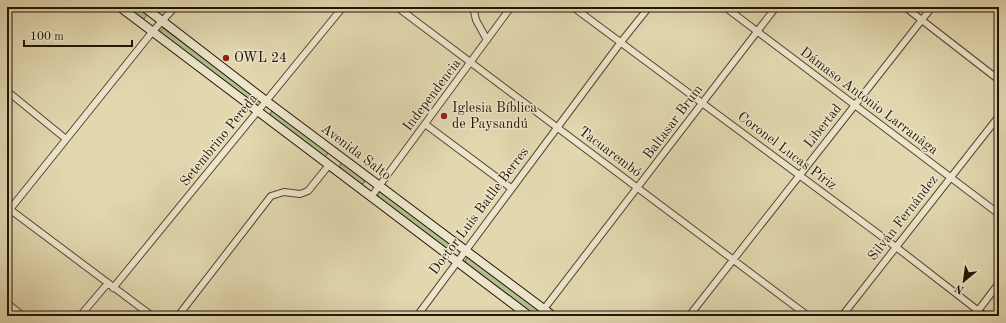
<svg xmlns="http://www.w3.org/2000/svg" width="1006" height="323" viewBox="0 0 1006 323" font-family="'Old Standard TT',serif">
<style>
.green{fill:#b0bf8d;stroke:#696a4a}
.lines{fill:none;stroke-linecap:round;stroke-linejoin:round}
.street-casing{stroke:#524630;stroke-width:8}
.secondary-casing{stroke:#221606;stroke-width:10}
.street{stroke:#ece5cb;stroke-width:6}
.secondary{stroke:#ece5cb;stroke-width:8}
.poi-dot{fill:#8f2418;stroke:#ece5cb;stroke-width:1.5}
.labels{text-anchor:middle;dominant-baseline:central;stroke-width:3;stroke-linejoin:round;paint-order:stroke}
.poi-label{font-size:14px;fill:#221606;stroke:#ece5cb;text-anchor:start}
.street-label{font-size:14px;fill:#221606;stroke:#ece5cb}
</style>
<rect width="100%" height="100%" fill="#e2d7af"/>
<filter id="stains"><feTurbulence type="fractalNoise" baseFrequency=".005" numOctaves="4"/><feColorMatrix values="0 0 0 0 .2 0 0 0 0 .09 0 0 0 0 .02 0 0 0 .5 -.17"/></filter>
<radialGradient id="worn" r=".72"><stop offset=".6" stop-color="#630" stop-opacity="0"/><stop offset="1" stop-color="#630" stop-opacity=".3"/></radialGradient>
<path class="green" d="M127,7H137L147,15L143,20Z
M163,28L259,100L255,105L159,33Z
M272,111L328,152L327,155L325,157L270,116L271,112Z
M344,162L365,178L364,183L361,184L340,168V164Z
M380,192L382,193L383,192L450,242L451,246L449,249L446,248L378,197V193Z
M470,257L548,316H536L466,263L465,260L467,258Z"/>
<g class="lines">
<g class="street-casing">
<path id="street" d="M397,7L808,316
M473,7L476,20L487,40
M573,7L896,247L985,316
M725,7L999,214
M905,7L999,80
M7,91L66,139
M425,124L511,188
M371,197L511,7
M8,208L152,316
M7,213L153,31L175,7
M113,288L343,7
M7,303L23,316
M544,309L776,7
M80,316L108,283
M178,316L271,196L284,192L300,194L308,191L329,165
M417,316L621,42L649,7
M689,316L932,7
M842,316L999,116
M974,316L999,283"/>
</g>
<g class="secondary-casing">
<path id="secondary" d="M120,7L529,316
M144,7L266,101L553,316"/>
</g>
<use href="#street" class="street"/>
<use href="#secondary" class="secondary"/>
</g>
<g class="poi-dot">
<circle cx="226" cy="58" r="4"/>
<circle cx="444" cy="116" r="4"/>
</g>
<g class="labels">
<g class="poi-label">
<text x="234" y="58">OWL 24</text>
<text x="452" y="108">Iglesia Bíblica<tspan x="452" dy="16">de Paysandú</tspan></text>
</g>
<g class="street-label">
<text transform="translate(432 95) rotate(-53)">Independencia</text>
<text transform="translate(869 101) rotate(37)">Dámaso Antonio Larranãga</text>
<text transform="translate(673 122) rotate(-53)">Baltasar Brum</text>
<text transform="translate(823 126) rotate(-52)">Libertad</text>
<text transform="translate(219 140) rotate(-51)">Setembrino Pereda</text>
<text transform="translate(787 151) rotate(37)">Coronel Lucas Píriz</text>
<text transform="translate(356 152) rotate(37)">Avenida Salto</text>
<text transform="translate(610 152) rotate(37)">Tacuarembó</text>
<text transform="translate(479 211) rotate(-53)">Doctor Luis Batlle Berres</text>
<text transform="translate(903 218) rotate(-52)">Silván Fernández</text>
</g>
</g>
<rect width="1006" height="323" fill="none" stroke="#e2d7af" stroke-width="24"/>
<rect x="8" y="8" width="990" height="307" fill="none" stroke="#221606" stroke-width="2"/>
<rect x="12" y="12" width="982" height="299" fill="none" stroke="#221606"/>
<g transform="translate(964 281) rotate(209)" stroke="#ece5cb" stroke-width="3" paint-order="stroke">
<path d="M0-3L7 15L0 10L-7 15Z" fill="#221606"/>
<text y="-6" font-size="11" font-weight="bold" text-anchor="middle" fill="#221606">N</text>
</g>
<path d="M24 40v6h108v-6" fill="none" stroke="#221606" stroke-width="2"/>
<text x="30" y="40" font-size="12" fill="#221606" stroke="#ece5cb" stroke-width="3" paint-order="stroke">100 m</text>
<rect width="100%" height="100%" filter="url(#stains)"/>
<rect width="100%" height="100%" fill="url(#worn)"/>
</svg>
